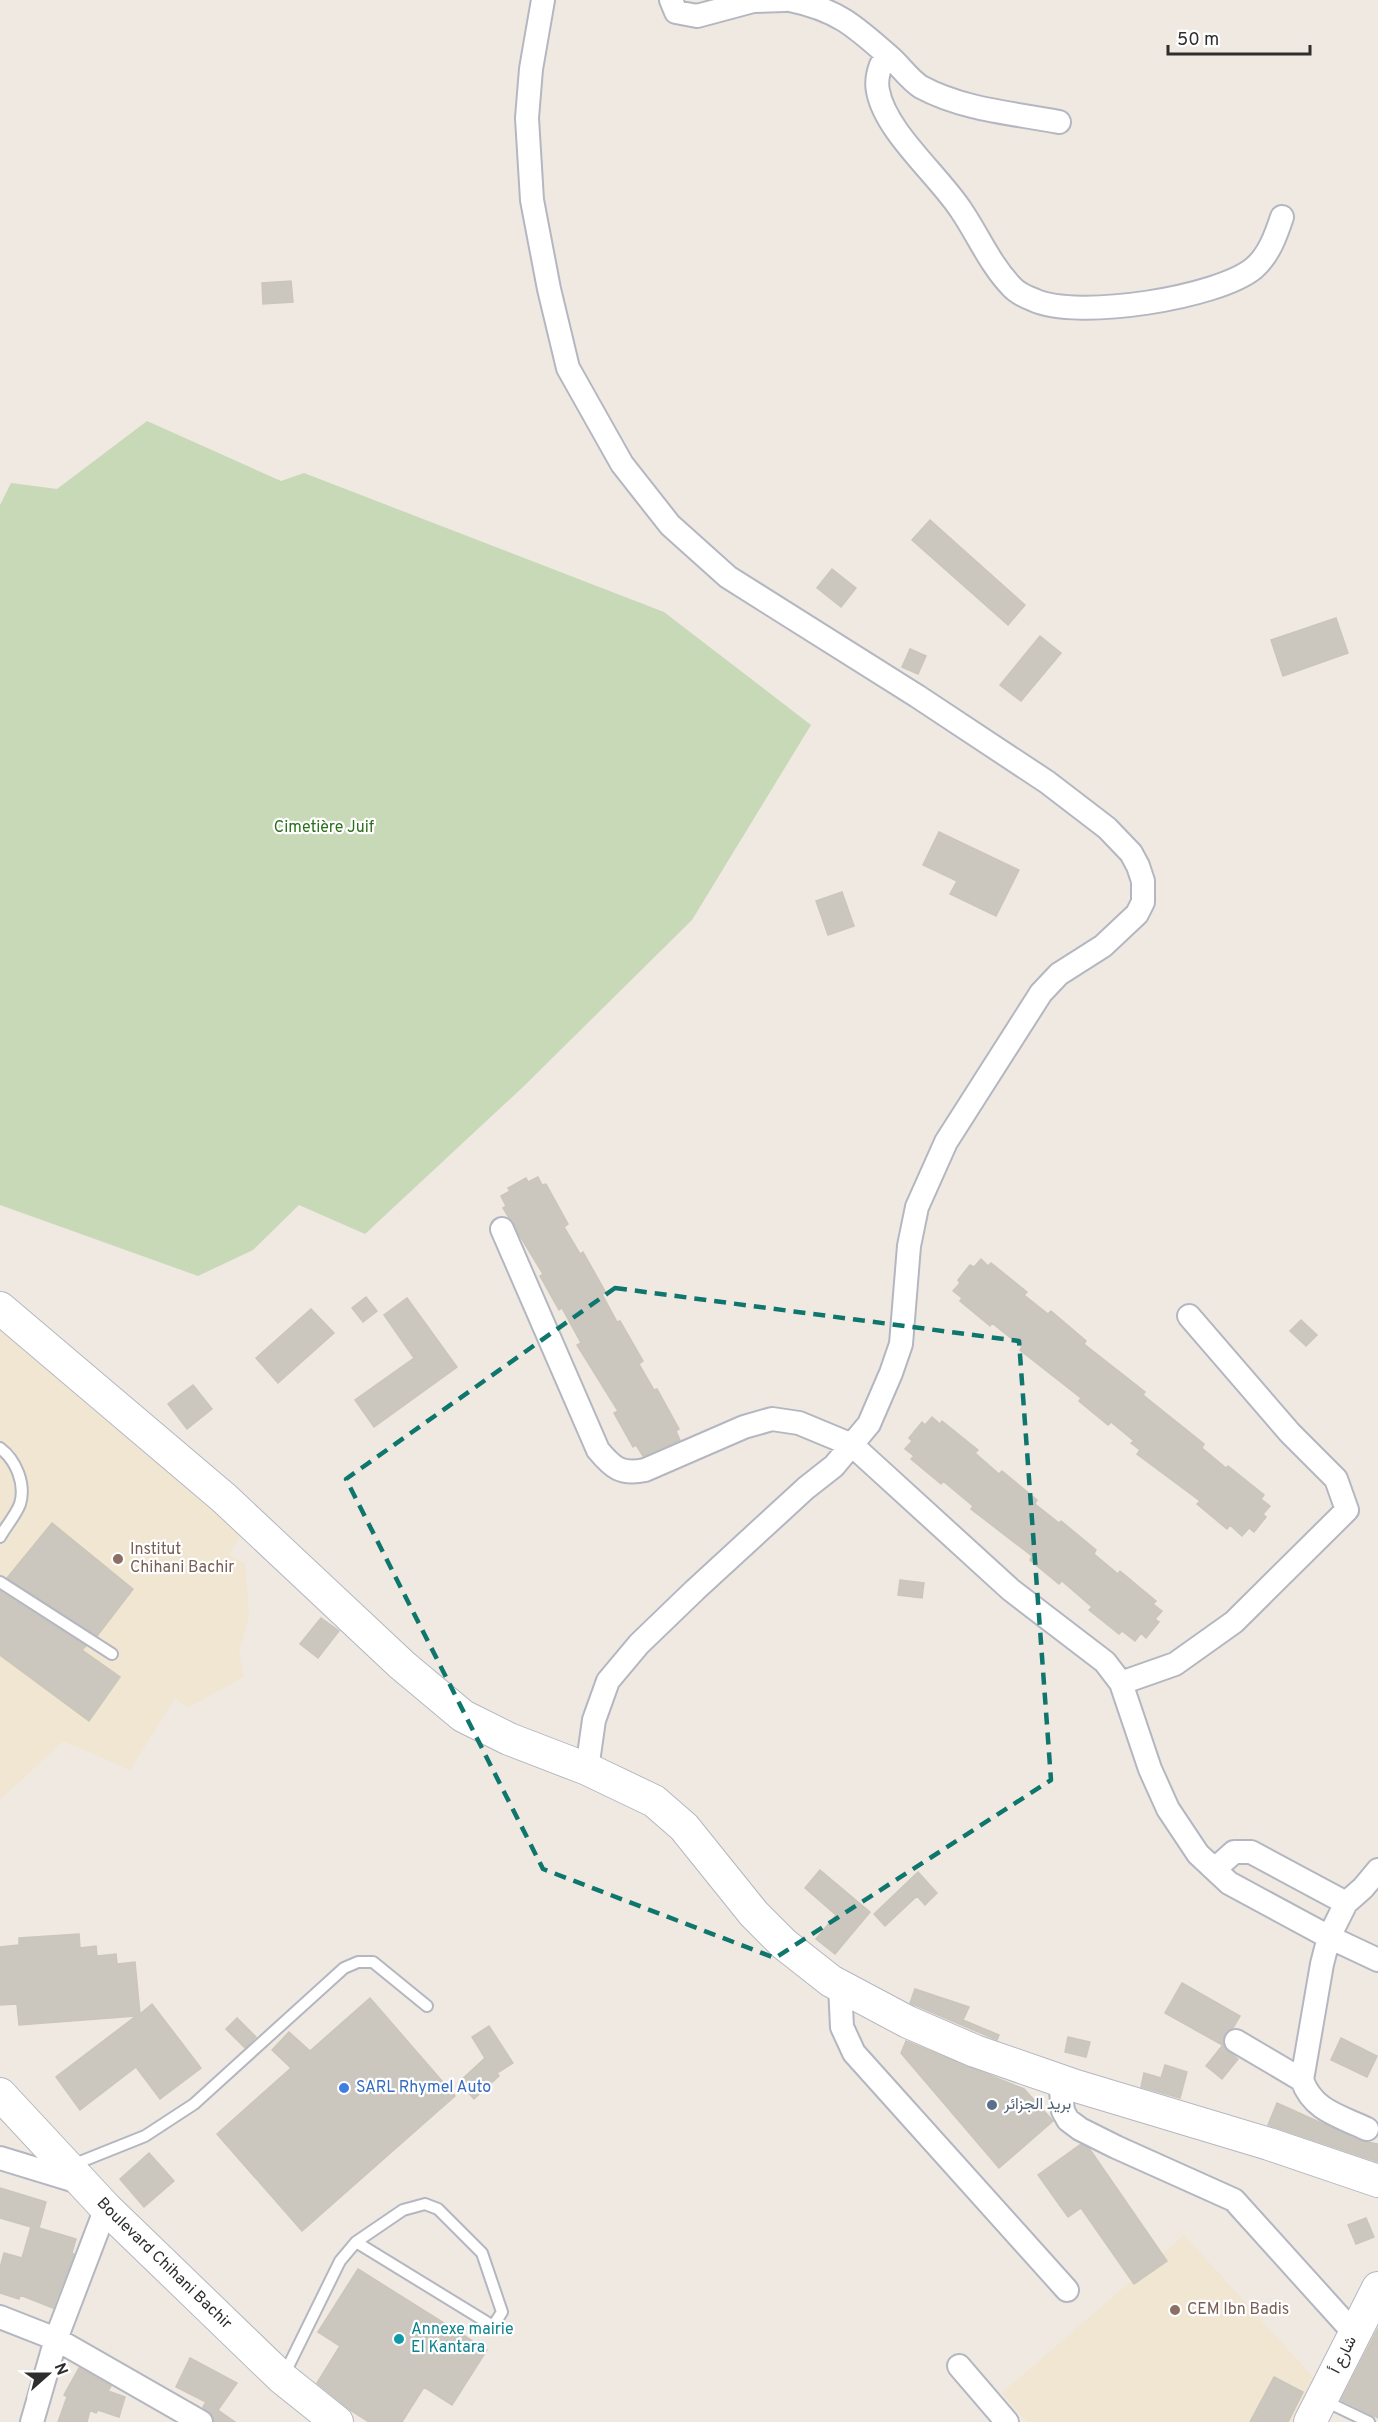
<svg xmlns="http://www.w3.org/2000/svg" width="1378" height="2422" viewBox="0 0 1378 2422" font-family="Overpass,Vazirmatn,sans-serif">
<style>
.education{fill:#f0e6d1}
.cemetery{fill:#c8d9b8}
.building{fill:#cbc7bf;stroke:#cbc5ba;stroke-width:1.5}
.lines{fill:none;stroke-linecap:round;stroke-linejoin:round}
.lane-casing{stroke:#b4b7c1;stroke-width:14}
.street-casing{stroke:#b4b7c1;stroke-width:26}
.secondary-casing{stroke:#b4b7c1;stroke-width:34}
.lane{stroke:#fff;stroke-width:10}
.street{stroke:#fff;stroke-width:22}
.secondary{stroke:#fff;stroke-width:32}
.marked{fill:none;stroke:#0f766e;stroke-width:4.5;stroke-dasharray:12 8;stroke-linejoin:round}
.education-dot{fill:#8d6e63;stroke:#fff;stroke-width:2}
.shop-dot{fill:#3f7fe0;stroke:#fff;stroke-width:2}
.service-dot{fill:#5c6f8a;stroke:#fff;stroke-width:2}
.culture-dot{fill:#0f9aa8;stroke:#fff;stroke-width:2}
.labels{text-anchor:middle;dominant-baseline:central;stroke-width:4.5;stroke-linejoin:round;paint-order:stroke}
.park-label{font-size:16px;fill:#2c6e1b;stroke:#fff}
.education-label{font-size:16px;fill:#785e54;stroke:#fff;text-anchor:start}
.shop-label{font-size:16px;fill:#366cbe;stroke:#fff;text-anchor:start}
.service-label{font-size:16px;fill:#4e5e75;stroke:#fff;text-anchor:start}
.street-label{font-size:16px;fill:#2e2e2e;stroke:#fff}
.culture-label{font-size:16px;fill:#0d838f;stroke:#fff;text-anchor:start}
</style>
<rect width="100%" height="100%" fill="#efe9e1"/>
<path class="education" d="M0,1325L73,1384L241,1534L229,1554L245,1564L249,1615L239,1653L244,1677L187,1708L175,1698L130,1770L63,1741L0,1800Z
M1184,2235L1321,2386L1301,2422H1027L1002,2393Z"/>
<path class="cemetery" d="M147,421L281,481L304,473L664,612L811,725L692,920L523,1087L365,1234L299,1205L253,1250L198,1276L0,1205V505L11,483L57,489Z"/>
<path class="building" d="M291,281L293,302L263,304L262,283Z
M930,520L1025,605L1008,625L912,540Z
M832,569L856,588L841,607L817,588Z
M1336,618L1348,653L1283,676L1271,640Z
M1040,636L1061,653L1021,701L1000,685Z
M910,649L926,656L918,674L902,667Z
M939,832L1019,870L996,916L950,894L957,881L923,865Z
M842,892L854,926L828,935L816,901Z
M538,1177L542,1185L546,1184L568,1224L564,1227L580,1254L583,1252L606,1293L602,1294L617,1322L620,1321L643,1361L639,1364L654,1390L657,1389L679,1429L676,1431L680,1440L643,1456L636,1445L633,1447L614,1413L618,1411L577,1345L581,1343L562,1308L559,1310L540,1276L543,1274L503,1208L506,1206L501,1196L510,1191L508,1188L526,1178L528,1182Z
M981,1259L988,1266L991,1263L1027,1292L1024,1295L1048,1314L1051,1311L1086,1341L1084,1344L1145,1392L1143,1395L1204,1444L1202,1448L1226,1468L1228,1466L1264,1495L1261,1499L1270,1506L1263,1514L1266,1517L1254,1532L1249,1528L1242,1536L1230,1525L1227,1529L1197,1504L1200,1501L1137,1454L1140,1450L1131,1443L1134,1441L1111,1422L1108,1425L1079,1401L1081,1398L1020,1350L1022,1347L992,1323L990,1326L960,1301L962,1298L953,1291L960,1283L958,1280L970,1265L974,1267Z
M366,1297L377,1311L363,1322L352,1308Z
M407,1298L457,1367L374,1427L355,1400L414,1358L384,1315Z
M311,1309L334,1333L278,1383L256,1358Z
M1301,1320L1317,1335L1306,1346L1290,1331Z
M193,1385L212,1409L187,1429L168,1404Z
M932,1417L940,1424L942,1421L978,1450L975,1453L999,1474L1002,1471L1037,1500L1035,1504L1059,1523L1061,1521L1096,1550L1094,1554L1118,1574L1120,1571L1156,1601L1153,1604L1162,1611L1155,1619L1159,1622L1146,1638L1141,1633L1135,1641L1122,1631L1119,1634L1089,1610L1092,1607L1062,1581L1059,1584L1030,1560L1032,1556L971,1509L973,1506L943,1481L941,1484L911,1459L914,1456L905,1449L912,1441L909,1438L922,1422L925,1425Z
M52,1523L133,1589L97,1636L7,1578Z
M900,1580L924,1583L922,1598L898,1595Z
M0,1591L86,1646L82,1650L120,1677L89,1721L0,1655Z
M321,1618L339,1631L318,1658L300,1644Z
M820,1870L870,1912L835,1954L816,1939L836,1915L805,1888Z
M918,1872L937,1893L925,1905L917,1896L885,1926L874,1914Z
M79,1934L80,1948L96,1946L97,1956L116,1954L117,1964L135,1962L140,2014L152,2004L201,2068L160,2099L136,2067L80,2110L56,2077L136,2016L19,2025L17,2004L0,2005V1947L19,1945V1938Z
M1182,1983L1240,2016L1233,2028L1224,2035V2046L1165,2013Z
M915,1989L969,2007L963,2020L999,2035L997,2040L910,2003Z
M370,1998L455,2096L302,2231L217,2134L291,2068L272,2050L289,2032L310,2051Z
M237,2018L256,2037L245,2048L226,2029Z
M489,2026L513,2063L497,2073L499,2076L474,2099L459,2082L485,2058L472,2037Z
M1068,2037L1090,2042L1086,2057L1065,2052Z
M1341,2038L1377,2056L1367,2077L1331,2060Z
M906,2041L1024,2089L1053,2121L999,2168L901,2053Z
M1222,2046L1238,2059L1222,2079L1206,2066Z
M1165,2065L1187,2072L1180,2098L1141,2087L1144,2073L1161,2078Z
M1277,2103L1361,2141L1378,2144V2162L1268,2125Z
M1081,2144L1089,2148L1167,2261L1134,2284L1081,2208L1068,2217L1038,2175Z
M149,2153L174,2181L144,2207L120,2179Z
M0,2188L46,2202L39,2228L76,2239L72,2253L74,2254L53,2308L20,2295L19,2299L0,2293V2268L4,2253L22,2258L31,2227L0,2218Z
M1366,2218L1374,2237L1356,2244L1348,2225Z
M358,2269L487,2350L452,2405L424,2387L402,2422H369L350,2410L317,2383L340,2346L318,2332Z
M1378,2328V2418L1341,2400Z
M190,2358L237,2383L218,2410L235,2422H214L212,2415L203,2407L206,2402L176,2387Z
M79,2368L111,2386L108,2391L125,2397L119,2417L98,2410L96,2413L90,2410L87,2422H58L67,2397L64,2395Z
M1274,2377L1303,2392L1288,2422H1250Z"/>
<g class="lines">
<g class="lane-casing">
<path id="lane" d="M0,1448C16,1460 26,1484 20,1504C16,1515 6,1526 0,1537
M0,1582L112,1654
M70,2166L145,2136L194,2104L344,1968L358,1962H373L427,2006
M284,2375L340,2261L356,2242L403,2210L425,2204L438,2209L482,2253L502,2312L493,2326L356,2242
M1323,2400L1369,2422"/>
</g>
<g class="street-casing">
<path id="street" d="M543,0L531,69L527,118L532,200L549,289L568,368L622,464L670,525L728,577L917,696L1047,782L1107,828L1131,853L1138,866L1143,881V902L1137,914L1103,946L1059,974L1041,993L946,1142L917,1207L909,1246L901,1344L891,1373L869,1424L834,1466L806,1488L695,1590L639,1644L608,1681L594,1720L587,1769
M671,0L676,12L697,16L753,1L785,0
M790,0C838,10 855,26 891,58C901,67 910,80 921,87C964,110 1013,113 1059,122
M891,59L881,65C878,73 876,82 878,91C885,131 939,176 961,210C978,235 990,264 1011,286C1016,292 1026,297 1034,300C1077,320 1218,298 1254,268C1269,255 1276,235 1282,217
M502,1229L598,1450C613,1468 621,1475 645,1470L744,1427L772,1419L799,1423L852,1445L1011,1590L1105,1662L1121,1683L1150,1769L1168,1809L1198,1854L1229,1883L1329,1937L1378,1960
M1121,1683L1175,1664L1234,1622L1347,1510L1336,1479L1290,1433L1189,1316
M1215,1869L1234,1852H1251L1346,1903
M840,1986L842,2027L854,2053L1067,2290
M1236,2041L1302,2080
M1060,2081L1063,2111L1068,2120L1080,2129L1116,2147L1234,2200L1355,2334
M1367,2129C1340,2116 1313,2111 1302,2080L1322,1964L1329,1937L1346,1903L1363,1888L1378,1870
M0,2158L82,2183
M0,2317L56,2339L201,2422
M959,2366L1007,2422
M32,2422L56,2339L106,2208"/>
</g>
<g class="secondary-casing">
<g id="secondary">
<path d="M0,1308L224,1498L402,1665L463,1716L509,1739L587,1769L654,1801L684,1827L754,1914L784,1944L831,1981L908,2022L975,2051L1076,2086L1269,2144L1378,2181"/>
<path id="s1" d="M0,2094L106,2208L282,2378L337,2422"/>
<path d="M1310,2422L1378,2288"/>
</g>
</g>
<use href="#lane" class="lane"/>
<use href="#street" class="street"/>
<use href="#secondary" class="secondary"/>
</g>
<path class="marked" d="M615,1288L1019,1341L1051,1780L775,1958L543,1869L346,1479Z"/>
<g class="education-dot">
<circle cx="118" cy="1559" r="6"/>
<circle cx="1175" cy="2310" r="6"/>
</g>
<circle class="shop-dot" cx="344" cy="2088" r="6"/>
<circle class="service-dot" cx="992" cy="2105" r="6"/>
<circle class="culture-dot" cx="399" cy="2339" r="6"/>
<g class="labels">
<g class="park-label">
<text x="324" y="828">Cimetière Juif</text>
</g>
<g class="education-label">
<text x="130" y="1550">Institut<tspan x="130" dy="18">Chihani Bachir</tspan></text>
<text x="1187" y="2310">CEM Ibn Badis</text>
</g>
<g class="shop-label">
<text x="356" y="2088">SARL Rhymel Auto</text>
</g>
<g class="service-label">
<text x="1004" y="2105">بريد الجزائر</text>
</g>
<g class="street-label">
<text stroke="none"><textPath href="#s1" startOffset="236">Boulevard Chihani Bachir</textPath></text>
<text transform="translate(1344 2355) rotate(-63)">شارع أ</text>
</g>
<g class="culture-label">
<text x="411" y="2330">Annexe mairie<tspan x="411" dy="18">El Kantara</tspan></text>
</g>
</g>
<g transform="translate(48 2374) rotate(69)" stroke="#ffffff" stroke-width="4.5" paint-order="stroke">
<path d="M0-4.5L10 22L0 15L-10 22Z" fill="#2e2e2e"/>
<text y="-9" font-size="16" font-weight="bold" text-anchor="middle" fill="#2e2e2e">N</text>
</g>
<path d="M1168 45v9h142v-9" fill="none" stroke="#2e2e2e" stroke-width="3"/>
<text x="1177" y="45" font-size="18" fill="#2e2e2e" stroke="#ffffff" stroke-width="4.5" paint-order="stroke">50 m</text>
</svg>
